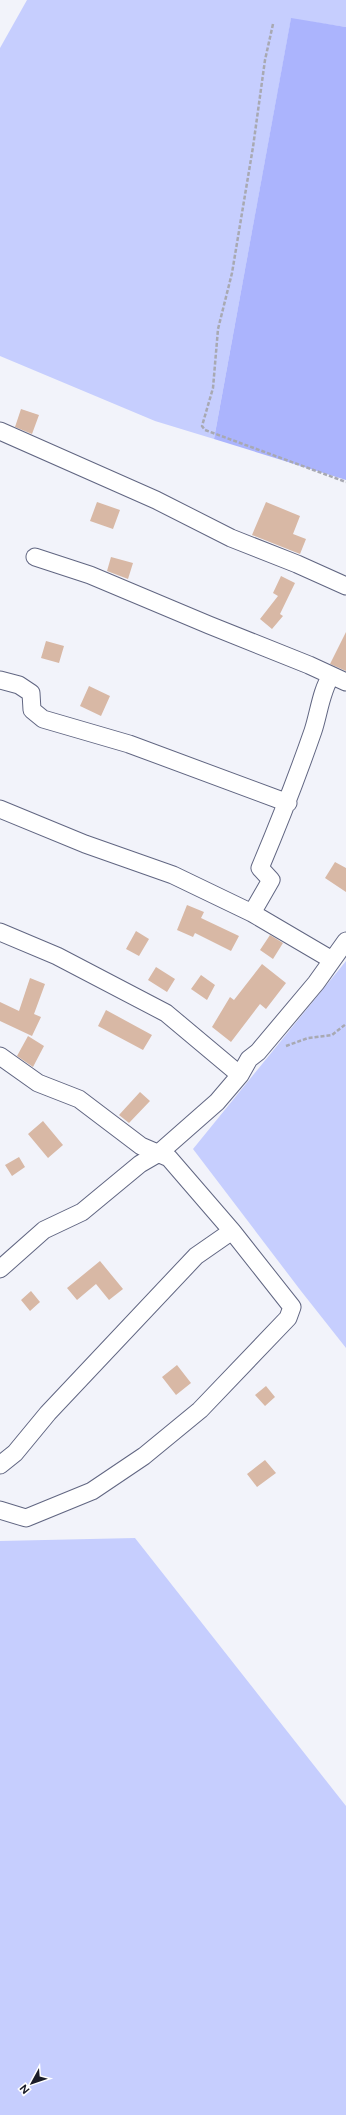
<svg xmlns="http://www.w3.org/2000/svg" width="346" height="2115" viewBox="0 0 346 2115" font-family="Figtree,sans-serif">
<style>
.green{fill:#c6cefe}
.forest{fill:#abb4fd}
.building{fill:#d8b8a5}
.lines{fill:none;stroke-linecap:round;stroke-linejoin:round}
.minor-casing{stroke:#616682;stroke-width:19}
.path{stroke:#a8a9b2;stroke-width:2.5;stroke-dasharray:4 2;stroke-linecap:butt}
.minor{stroke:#fff;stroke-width:17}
</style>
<rect width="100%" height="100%" fill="#f2f3fa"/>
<path class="green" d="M27,0H346V27L291,19L214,439L155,421L0,356V48Z
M346,961V1348L301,1291L193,1149Z
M135,1538L346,1806V2115H0V1541Z"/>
<path class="forest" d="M291,18L346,27V480L214,439Z"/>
<path class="building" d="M21,409L39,415L32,434L15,427Z
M97,502L120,510L113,529L90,521Z
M266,502L300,516L293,534L306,539L300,554L252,535Z
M111,557L133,563L128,579L107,571Z
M281,576L295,583L280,614L283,616L272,629L260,619L278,596L273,593Z
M346,632V671L330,664Z
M46,641L64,646L59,663L41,658Z
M89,686L110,696L101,716L80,706Z
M335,862L346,868V892L325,878Z
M187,905L204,912L201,918L239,936L231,951L195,933L193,937L177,930Z
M136,931L149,939L139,956L126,949Z
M270,935L283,943L273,959L260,950Z
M262,964L286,983L266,1009L260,1004L231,1042L212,1027L230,997L234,1000Z
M156,967L175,979L167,992L148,980Z
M201,975L215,985L207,1000L191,989Z
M30,978L45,984L34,1014L41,1017L32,1036L0,1021V1002L19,1011Z
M106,1010L152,1035L143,1050L98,1026Z
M28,1036L44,1046L33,1067L17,1056Z
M140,1092L150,1101L129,1123L119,1115Z
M43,1121L63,1145L48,1158L28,1134Z
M19,1157L25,1167L12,1176L5,1165Z
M100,1261L123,1289L109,1300L96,1284L77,1300L67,1288Z
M31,1291L40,1302L30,1311L21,1300Z
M177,1365L191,1383L176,1395L162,1377Z
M266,1386L275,1397L265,1406L255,1395Z
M265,1460L276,1473L257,1487L247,1474Z"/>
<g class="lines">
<g class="minor-casing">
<path id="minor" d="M0,431L156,500L231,538L297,564L346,586
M35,557L90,575L209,625L309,665L346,682
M0,680L19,685L31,693L32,710L43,719L129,744L288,803
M0,809L85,844L173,875L252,913L332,960
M252,913L271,880L260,868C279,823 297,777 313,731C319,713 321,691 331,676
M0,932L57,956L166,1013L240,1075
M0,1056L38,1083L79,1099L141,1146L169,1158L232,1231L292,1307L288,1318L200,1410L144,1456L92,1491L26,1518L0,1510
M0,1269L44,1230L82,1212L140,1164L159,1153L217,1102L240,1075L249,1059L258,1052L316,983L346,941
M0,1465L15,1453L48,1413L196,1256L232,1231"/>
</g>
<path class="path" d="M273,24L265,60L253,147L232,273L218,329L213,388L202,426L205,430L346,482
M286,1046L308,1038L332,1035L346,1024"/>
<use href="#minor" class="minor"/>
</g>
<g transform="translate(32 2083) rotate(230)" stroke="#ffffff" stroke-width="3" paint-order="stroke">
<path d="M0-3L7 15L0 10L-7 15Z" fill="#1b1d29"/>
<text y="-6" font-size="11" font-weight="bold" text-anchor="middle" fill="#1b1d29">N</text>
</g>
</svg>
